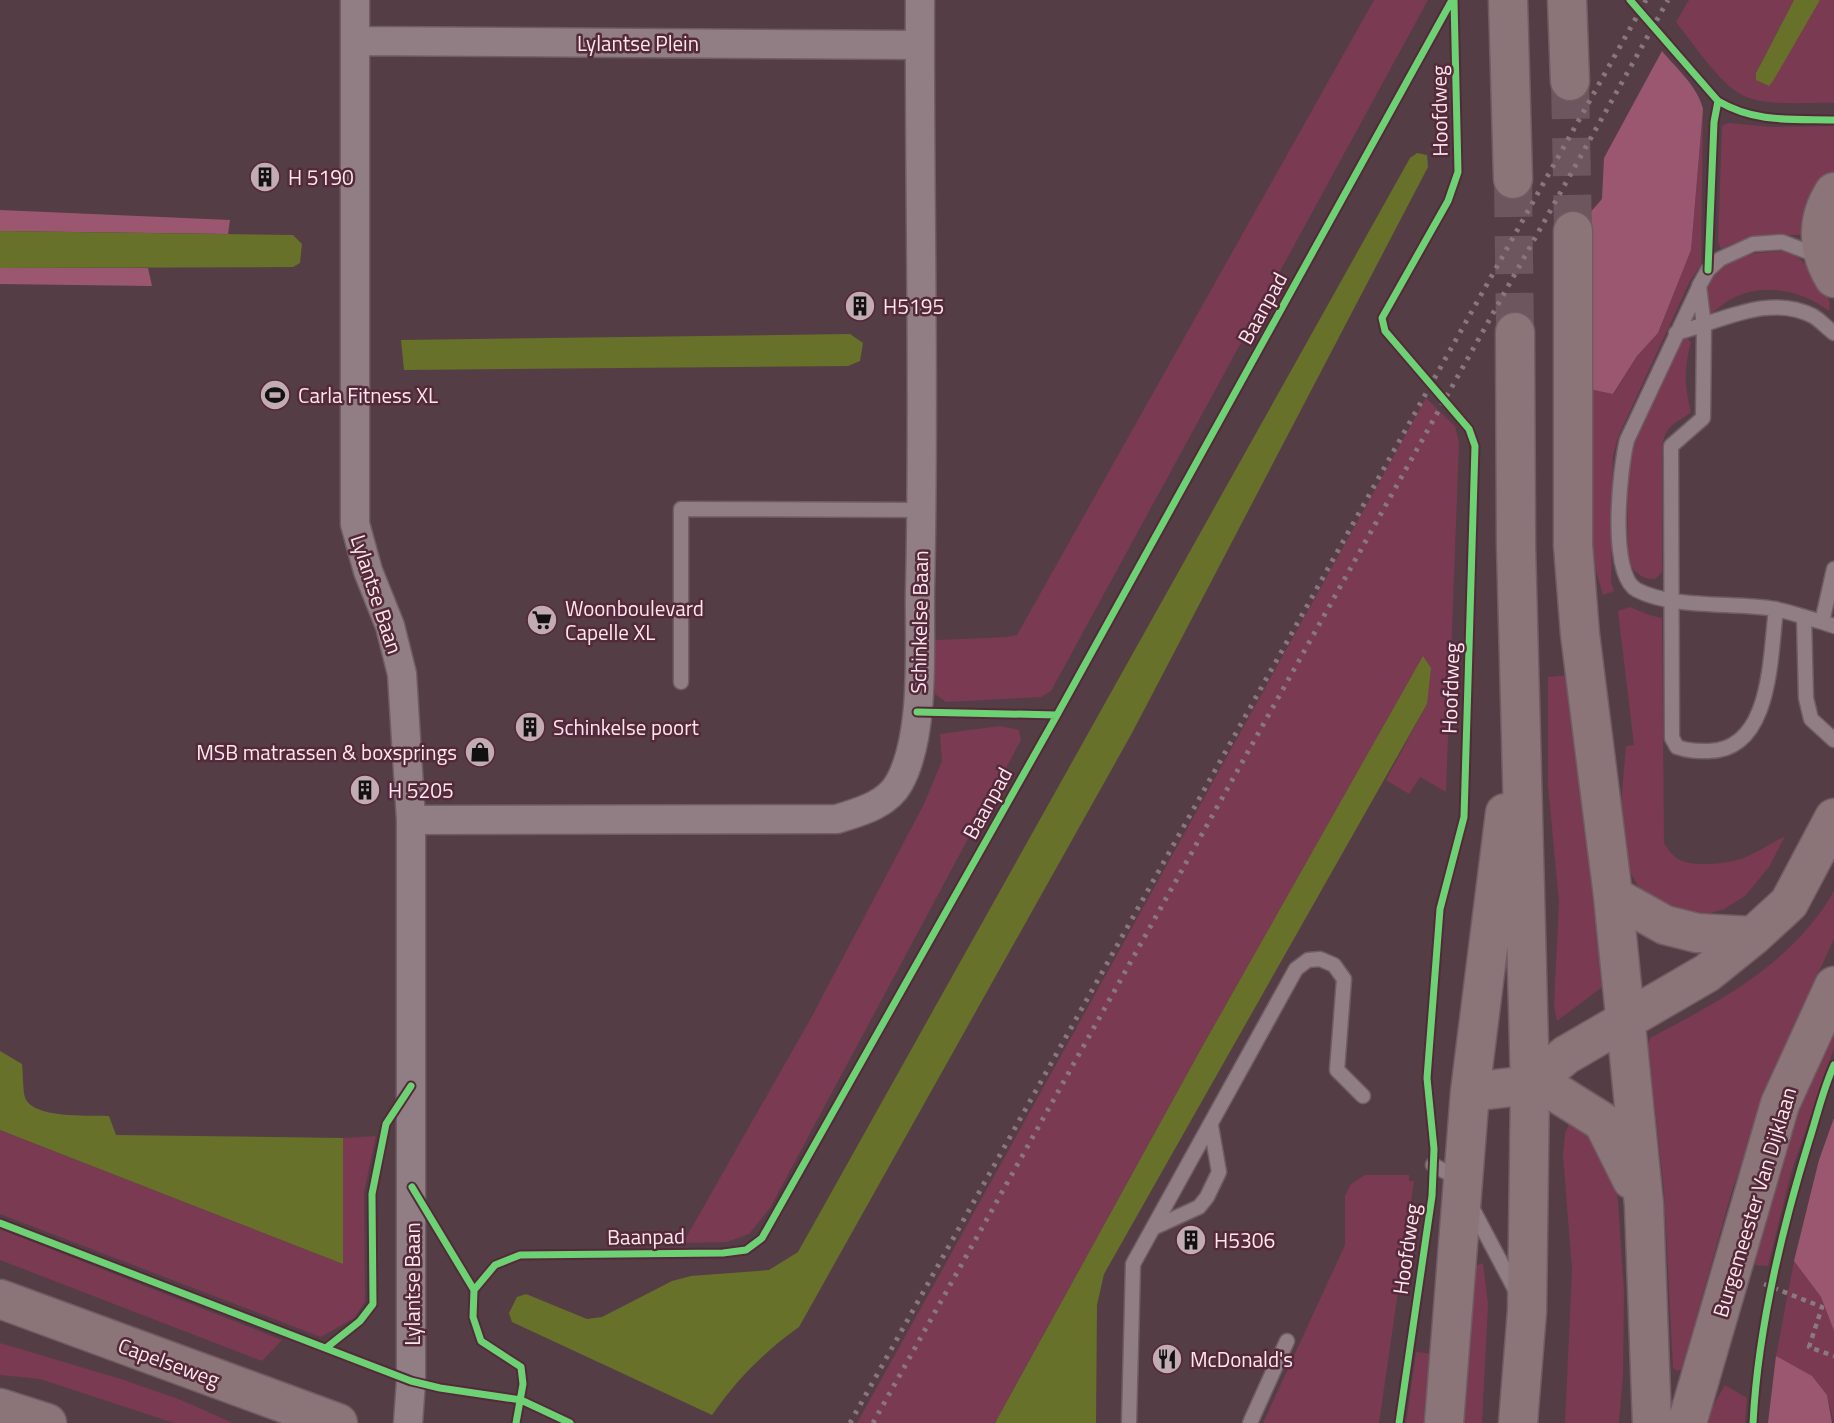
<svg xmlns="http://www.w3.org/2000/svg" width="1834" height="1423" viewBox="0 0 1834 1423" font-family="'Titillium Web',sans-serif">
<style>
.green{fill:#793a52}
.forest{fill:#9c5770}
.water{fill:#67712a}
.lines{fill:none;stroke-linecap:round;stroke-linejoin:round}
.secondary-tunnel{stroke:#6e565f;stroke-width:38;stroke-dasharray:38 19;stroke-linecap:butt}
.lane-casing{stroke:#705c63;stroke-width:17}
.street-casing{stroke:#705c63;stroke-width:31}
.secondary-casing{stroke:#705c63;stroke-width:41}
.path{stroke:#8b7980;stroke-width:4.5;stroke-dasharray:5 5;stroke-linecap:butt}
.lane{stroke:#907e84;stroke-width:14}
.street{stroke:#907e84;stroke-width:28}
.secondary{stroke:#8b7579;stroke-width:38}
.rail{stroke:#88777d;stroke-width:5;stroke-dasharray:3.5 7;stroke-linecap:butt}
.cycleway-casing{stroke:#542939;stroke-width:11}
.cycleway{stroke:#6cd273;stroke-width:7}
.labels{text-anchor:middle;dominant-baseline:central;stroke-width:5;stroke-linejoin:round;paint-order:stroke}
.street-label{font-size:21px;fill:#fde6ec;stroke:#542939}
.poi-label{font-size:21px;fill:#fde6ec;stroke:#542939;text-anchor:start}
</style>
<rect width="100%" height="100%" fill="#553d46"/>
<path class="green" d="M1374,0H1428L1051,691L1041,697L946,702L935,694V640L1007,637L1017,635Z
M1689,0H1794L1756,73L1768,86L1820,0H1834V103C1808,102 1765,107 1742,95C1720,84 1692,42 1676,22Z
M1703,109L1701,265L1690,281L1618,437L1613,456L1611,582L1614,591L1603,595L1589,548V389L1614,394L1637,356L1658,333L1691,250Z
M1728,123L1772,127L1834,126V176L1808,234C1778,237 1749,234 1721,249L1718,242L1722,126Z
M1790,251C1805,262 1834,290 1829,311C1801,290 1764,282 1731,299C1723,303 1717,311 1709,314L1704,290C1727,252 1750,253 1790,251Z
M1686,337L1691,342C1684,367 1684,386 1691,412C1677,424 1667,422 1662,446V572L1655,579C1642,580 1633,571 1628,561L1627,464L1632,446L1682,338Z
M1426,398L1455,426L1459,443L1446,792L1420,777L1409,794L1386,780L1427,704L1423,657L1202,1047L995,1423H857Z
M1630,607L1649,615L1662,618L1664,843C1674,860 1683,864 1703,864C1742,864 1752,854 1785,836L1769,867L1745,896L1724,909L1698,917L1656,901L1638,886L1626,864L1620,815L1626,746L1634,745L1618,611Z
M1568,675L1605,985L1557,1021L1554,1005L1559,902L1548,786V677Z
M999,726L1019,730L1021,740L770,1208L749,1234L727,1242L683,1243L811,1018L924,804L942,761L940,734Z
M1834,891V939L1775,1067L1731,1194L1682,1369L1677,1371L1673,1368L1664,1191L1648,1044L1650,1038C1721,1001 1793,963 1834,891Z
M1834,1019V1048L1791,1173L1768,1266L1755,1265L1758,1227L1779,1156Z
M1575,1112L1607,1144L1618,1200L1624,1292L1623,1374L1619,1423H1565L1572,1270L1563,1154L1565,1133Z
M0,1130L343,1264V1138L376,1136L364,1192L365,1302L354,1318L321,1337L0,1214Z
M1365,1175H1409V1181H1414L1379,1423H1263L1345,1245V1196L1351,1184Z
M0,1229L282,1340L262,1361L0,1260Z
M1794,1261L1821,1297L1834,1331V1423L1827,1395L1776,1356Z
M1483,1263L1488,1304L1482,1423H1460L1472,1267Z
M0,1343L121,1379L181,1400L233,1423H174L40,1379L0,1375Z
M1416,1352L1434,1354L1428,1423H1406Z
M1725,1385L1747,1398L1745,1423H1703Z"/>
<path class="forest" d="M1662,51C1677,69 1698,87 1703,109L1691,250L1658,333L1637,356L1613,394L1589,389L1588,215L1602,199L1604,158Z
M0,210L230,220L228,234L0,231Z
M0,268H148L152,286L0,284Z
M1834,1118V1331L1821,1297L1794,1261L1819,1160Z
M1776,1356L1812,1376L1827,1395L1832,1423H1768Z"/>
<path class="water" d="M1794,0H1820L1773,81L1769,86L1756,80V73Z
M1417,153L1427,155L1428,167L1132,733L799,1327C764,1352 737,1379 712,1415L512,1322L509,1313L517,1297L526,1294L587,1319L602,1317L672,1281L691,1276L769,1270L798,1252L1410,158Z
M0,231L293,235L302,244L300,263L293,267L0,268Z
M850,334L863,343L860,361L848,366L404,370L401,340Z
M1423,656L1431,668L1427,704L1104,1274L1097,1305L1096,1423H995L1202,1047Z
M0,1051L22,1064C23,1073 23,1092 25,1097C31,1119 90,1115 109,1116L116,1135L343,1138V1264L0,1130Z"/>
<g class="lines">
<path class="secondary-tunnel" d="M1570,81L1573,231
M1513,179L1515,332"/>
<g class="lane-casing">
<path id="lane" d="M1699,287L1627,440C1620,467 1608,575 1637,590C1673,609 1735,602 1775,609C1791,612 1806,618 1822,622
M1676,333C1720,322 1769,293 1813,316C1820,320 1827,328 1834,333
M1834,569L1822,622L1834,626
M1776,609C1770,656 1772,750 1709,751C1697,751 1688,751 1677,747L1672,738L1671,446L1703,418L1704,326L1699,286L1708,270L1720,259L1753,244L1782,242L1819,256
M1804,618L1806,698L1811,719L1834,740
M681,682V509L922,510
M1433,1165L1448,1173L1456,1183
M1471,1206L1517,1293
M1153,1228L1199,1207L1207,1197L1219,1172L1211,1126
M1129,1423L1133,1264L1296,969L1308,960L1320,959L1334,965L1344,979L1337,1070L1363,1096
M1250,1423L1287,1341"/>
</g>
<g class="street-casing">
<path id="street" d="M355,0V524L368,571L390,626L402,674L411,820V1381L408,1423
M356,41L920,45
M411,820L837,819C859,812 887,805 899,783C926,735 919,644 920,589C925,393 919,196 920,0"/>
</g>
<g class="secondary-casing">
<path id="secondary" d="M1508,0L1513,179
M1567,0L1570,81
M1834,192C1816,220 1817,250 1834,278
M1573,231V545L1580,634L1613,896L1644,1205L1652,1423
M1515,332L1516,545L1530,1085L1527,1311L1518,1423
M1613,896L1665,925L1697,933L1753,936
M1530,1085L1566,1055L1707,973L1753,936L1789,903L1834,818
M1470,1092L1530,1085L1555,1092L1603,1122L1632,1180
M0,1299L338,1423
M0,1408L47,1423
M1444,1423L1470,1092L1505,813
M1687,1423L1780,1104L1834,986"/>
</g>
<path class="path" d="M1764,1284L1822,1307L1809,1347L1834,1356"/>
<use href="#lane" class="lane"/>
<use href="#street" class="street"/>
<use href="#secondary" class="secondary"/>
<path class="rail" d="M850,1423L1646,0
M873,1423L1668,0"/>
<g class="cycleway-casing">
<path id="cycleway" d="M1630,0L1718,101C1755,123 1792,119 1834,120
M1708,270L1714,122L1718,101
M917,712L1057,715
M412,1187L474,1290
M0,1223L411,1381L440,1388L521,1400L570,1423
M326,1348L360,1321L373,1304L372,1194L386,1124L411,1086
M516,1423L523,1384L521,1367L481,1341L473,1317L474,1290L495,1265L520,1255L723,1253L746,1250L762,1238L1057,715L1452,0
M1399,1423L1432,1196L1434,1149L1427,1078L1440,909L1464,817L1475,446L1469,429L1385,331L1382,318L1448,201L1458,172L1454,0
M1753,1423C1758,1328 1781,1232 1809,1141C1817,1116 1823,1089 1834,1065"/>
</g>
<use href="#cycleway" class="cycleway"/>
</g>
<defs>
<g id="building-disc" transform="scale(1.575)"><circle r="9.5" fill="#c2abb2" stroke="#542939"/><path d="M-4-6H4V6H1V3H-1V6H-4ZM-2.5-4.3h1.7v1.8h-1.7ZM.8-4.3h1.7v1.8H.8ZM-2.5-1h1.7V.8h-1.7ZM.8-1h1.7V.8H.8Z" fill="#111"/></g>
<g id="stadium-disc" transform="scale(1.575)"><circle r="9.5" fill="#c2abb2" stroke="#542939"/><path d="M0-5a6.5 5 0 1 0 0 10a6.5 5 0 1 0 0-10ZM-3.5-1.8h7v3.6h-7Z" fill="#111"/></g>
<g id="supermarket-disc" transform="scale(1.575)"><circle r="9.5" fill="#c2abb2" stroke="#542939"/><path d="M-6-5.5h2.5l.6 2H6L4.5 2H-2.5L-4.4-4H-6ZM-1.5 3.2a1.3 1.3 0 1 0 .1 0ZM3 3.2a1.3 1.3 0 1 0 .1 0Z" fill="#111"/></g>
<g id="shop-disc" transform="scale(1.575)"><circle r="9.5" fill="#c2abb2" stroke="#542939"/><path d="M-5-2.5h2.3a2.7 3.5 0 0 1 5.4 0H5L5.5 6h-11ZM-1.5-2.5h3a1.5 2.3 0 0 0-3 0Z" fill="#111"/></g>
<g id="restaurant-disc" transform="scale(1.575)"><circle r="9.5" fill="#c2abb2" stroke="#542939"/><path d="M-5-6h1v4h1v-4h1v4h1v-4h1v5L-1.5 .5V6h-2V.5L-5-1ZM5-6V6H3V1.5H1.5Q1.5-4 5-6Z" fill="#111"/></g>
</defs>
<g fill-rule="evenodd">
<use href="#building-disc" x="265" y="177"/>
<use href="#building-disc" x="860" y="306"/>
<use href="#stadium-disc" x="275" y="395"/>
<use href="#supermarket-disc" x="542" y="620"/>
<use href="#building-disc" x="530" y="727"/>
<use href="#shop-disc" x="480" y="752"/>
<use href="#building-disc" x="365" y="790"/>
<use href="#building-disc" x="1191" y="1240"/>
<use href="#restaurant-disc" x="1167" y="1359"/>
</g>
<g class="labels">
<g class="street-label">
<text x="638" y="43">Lylantse Plein</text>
<text transform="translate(1439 111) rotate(-91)">Hoofdweg</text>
<text transform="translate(1262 308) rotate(-61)">Baanpad</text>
<text transform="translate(377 594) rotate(72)">Lylantse Baan</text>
<text transform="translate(919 622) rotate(-89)">Schinkelse Baan</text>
<text transform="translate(1450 688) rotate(-88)">Hoofdweg</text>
<text transform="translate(987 803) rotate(-61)">Baanpad</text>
<text transform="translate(1754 1202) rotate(-73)">Burgemeester Van Dijklaan</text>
<text transform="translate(646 1236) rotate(-1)">Baanpad</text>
<text transform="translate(1406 1249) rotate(-82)">Hoofdweg</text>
<text transform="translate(412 1284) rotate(-90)">Lylantse Baan</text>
<text transform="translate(169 1362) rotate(20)">Capelseweg</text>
</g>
<g class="poi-label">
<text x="288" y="177">H 5190</text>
<text x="883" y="306">H5195</text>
<text x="298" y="395">Carla Fitness XL</text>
<text x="565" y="608">Woonboulevard<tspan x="565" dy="24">Capelle XL</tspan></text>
<text x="553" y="727">Schinkelse poort</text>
<text x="457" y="752" text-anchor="end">MSB matrassen &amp; boxsprings</text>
<text x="388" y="790">H 5205</text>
<text x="1214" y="1240">H5306</text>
<text x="1190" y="1359">McDonald's</text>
</g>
</g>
</svg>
